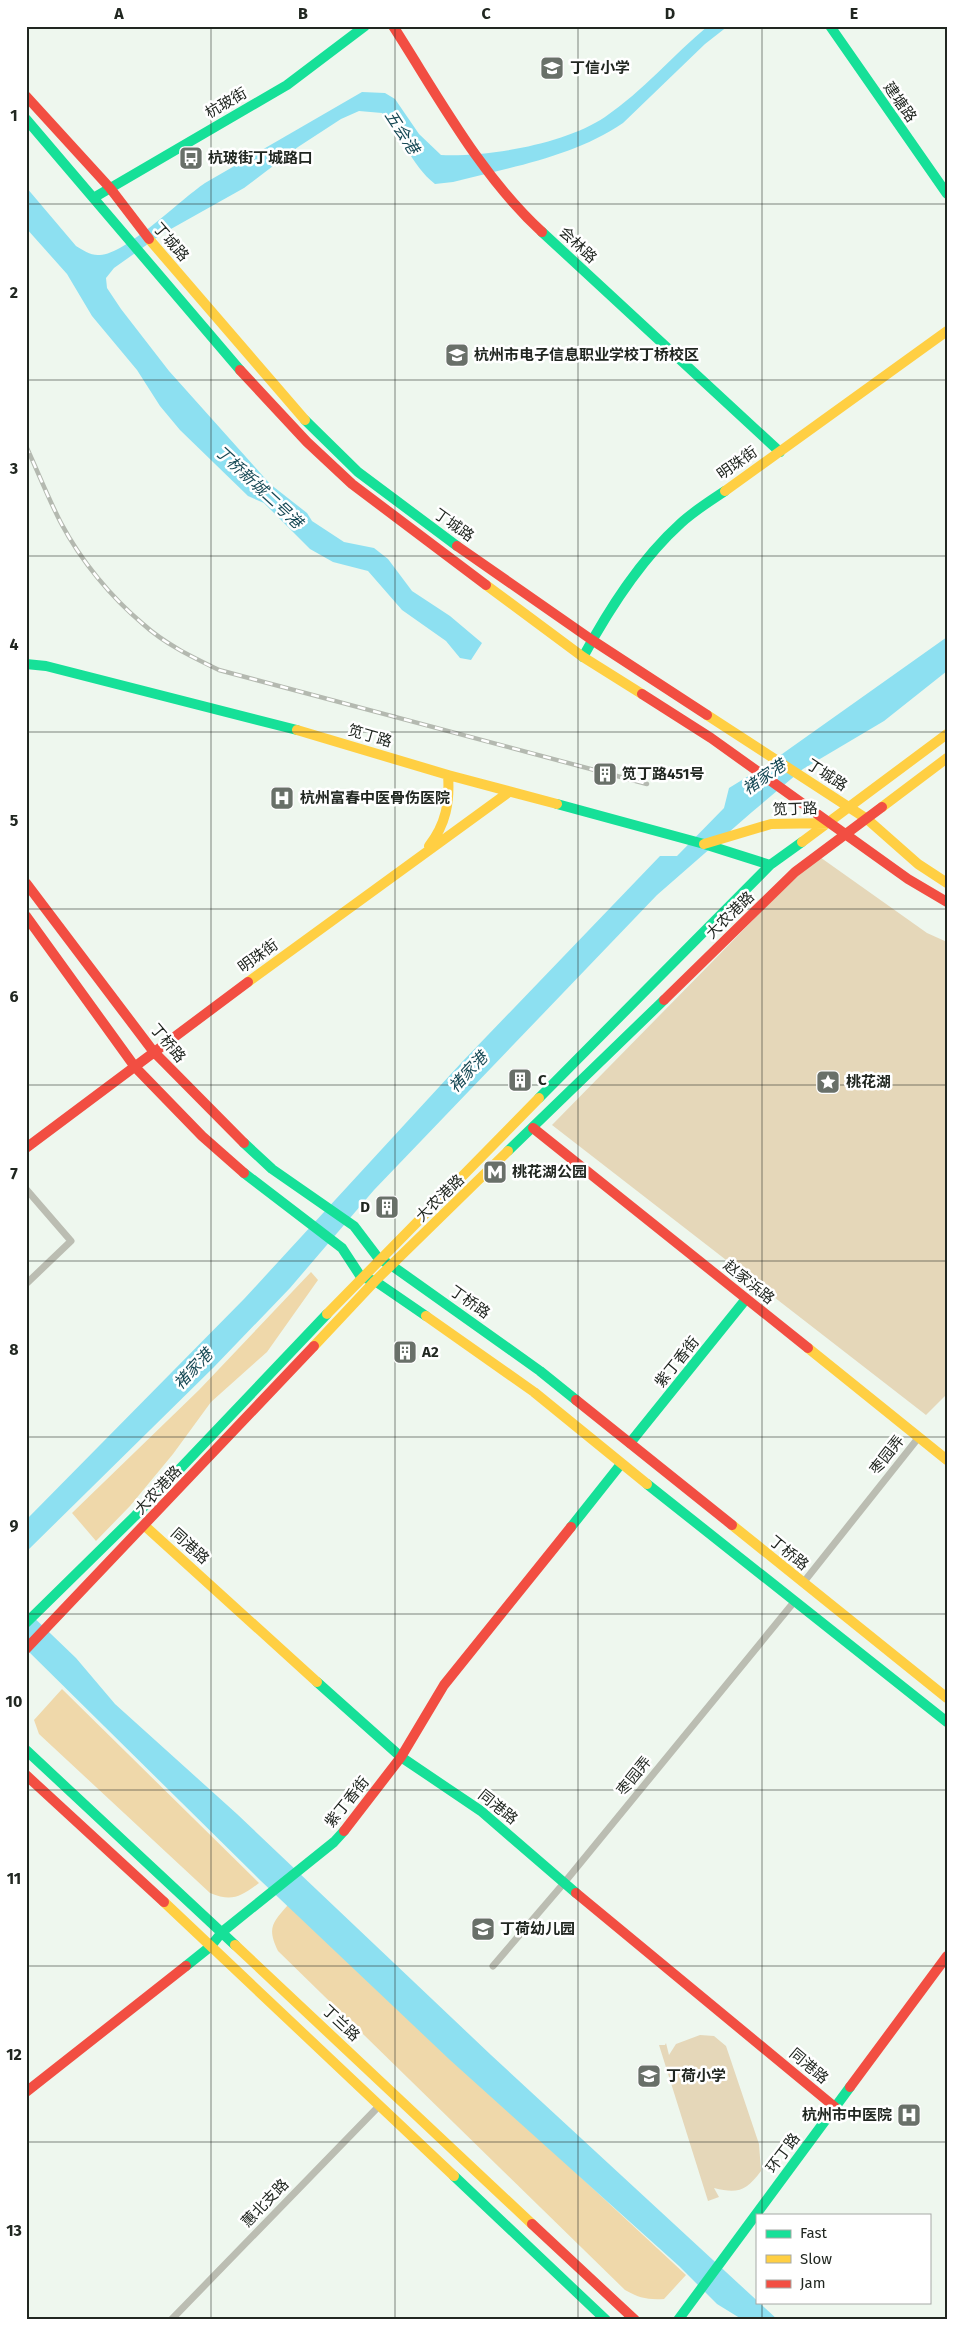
<svg xmlns="http://www.w3.org/2000/svg" width="973" height="2346" viewBox="0 0 973 2346" font-family="'Fira Sans','Noto Sans SC',sans-serif">
<style>
.green{fill:#e5d7b9}
.forest{fill:#efd8aa}
.water{fill:#8de0f1}
.lines{fill:none;stroke-linecap:round;stroke-linejoin:round}
.street{stroke:#bbbdb2;stroke-width:7}
.fast{stroke:#16e098;stroke-width:10}
.slow{stroke:#ffcf43;stroke-width:10}
.jam{stroke:#f24e42;stroke-width:10}
.rail-casing{stroke:#b4b9b0;stroke-width:4.5}
.rail{stroke:#fff;stroke-width:2.5;stroke-dasharray:8;stroke-linecap:butt}
.grid{fill:none;stroke:#212721;stroke-width:1;stroke-opacity:0.55}
.labels{text-anchor:middle;dominant-baseline:central;stroke-width:5;stroke-linejoin:round;paint-order:stroke}
.poi-label{font-size:15px;font-weight:bold;fill:#212721;stroke:#fff;text-anchor:start}
.street-label{font-size:15px;fill:#212721;stroke:#fff}
.water-label{font-size:16px;font-style:italic;fill:#154854;stroke:#fff}
.neatline{fill:none;stroke:#212721;stroke-width:2}
.grid-label{font-size:16px;text-anchor:middle;font-weight:bold;fill:#212721}
</style>
<rect width="100%" height="100%" fill="#eef7ee"/>
<path class="green" d="M817,855L927,933L947,942V1394L926,1415L552,1125Z
M700,2035L714,2036L726,2046L759,2144L761,2171C746,2191 738,2194 714,2188L719,2197L708,2201L659,2045H665L666,2043L669,2055L676,2044Z"/>
<path class="forest" d="M311,1272L318,1280L267,1352L211,1402L173,1454L130,1506L96,1541L72,1513L199,1390Z
M62,1689L259,1883C240,1897 232,1902 210,1893L39,1734L34,1720Z
M288,1905L686,2275L664,2299C648,2300 639,2298 625,2290L278,1951C267,1928 272,1923 288,1905Z"/>
<path class="water" d="M708,26H728L705,44L623,123C573,157 511,167 453,182L435,184C411,165 402,135 382,113L359,111L341,119L298,147L244,188L162,234L114,268L106,278L107,288L121,309L169,371L270,484L307,513L312,521L344,542L374,548L388,559L412,591L450,616L482,643L471,660L460,658L446,641L402,610L368,571L333,562L310,549L264,503L248,496L180,430L160,406L137,370L92,316L67,274L26,228V187L76,246C83,250 91,256 100,255C126,254 180,200 205,183L362,92L385,93L395,99L419,134L441,155C489,157 565,144 605,117C643,91 673,55 708,26Z
M947,637V671L884,721L803,769L752,812L657,895L374,1190L290,1288L213,1368L26,1552V1520L244,1299L462,1062L660,856H677L724,808L729,788L768,764Z
M26,1610L76,1658L115,1704L237,1814L491,2055L778,2320H743L717,2304L679,2266L450,2060L261,1881L26,1649Z"/>
<g class="lines">
<path class="street" d="M26,1189L71,1241L26,1284
M803,1583L919,1437
M493,1966L564,1883L794,1602
M171,2320L379,2106"/>
<path class="fast" d="M830,26L947,194
M26,119L240,370
M95,197L287,85L365,26
M542,232L780,452
M305,420L358,472L457,546
M583,657C609,609 640,560 681,523C694,511 710,501 725,491
M26,664L46,666L297,730
M557,804L704,844L770,865
M539,1098L770,865L802,842
M244,1143L272,1169L354,1226L379,1259L391,1265L540,1371L576,1400
M508,1151L664,1000
M244,1173L342,1248L361,1277L375,1281L426,1316
M630,1443L746,1299
M647,1484L947,1722
M571,1527L621,1464
M26,1623L135,1516L327,1314
M317,1682L401,1757L481,1811L576,1893
M26,1750L235,1945
M186,1966L211,1946L222,1932L334,1842L344,1831
M454,2176L606,2320
M678,2320L850,2087"/>
<path class="slow" d="M149,239L305,420
M725,491L947,331
M486,585L583,657L642,694
M707,715L867,819L918,864L947,883
M297,730L448,775L557,804
M882,807L947,758
M802,842L947,734
M704,844L771,824L830,823
M429,846C446,824 450,802 448,775
M248,982L509,792
M327,1314L539,1098
M426,1316L534,1392L647,1484
M314,1346L375,1281L508,1151
M808,1348L947,1460
M732,1525L947,1698
M145,1526L317,1682
M164,1902L454,2176
M235,1945L532,2224"/>
<path class="jam" d="M393,26C438,96 480,175 542,232
M26,96L110,188L149,239
M240,370L307,442L352,484L486,585
M457,546L592,640L707,715
M642,694L711,738L908,879L947,902
M26,883L153,1051L244,1143
M26,916L135,1067L202,1136L244,1173
M664,1000L795,872L882,807
M533,1128L808,1348
M26,1148L248,982
M576,1400L732,1525
M26,1649L314,1346
M26,1775L164,1902
M344,1831L401,1757L444,1685L571,1527
M576,1893L836,2108
M850,2087L947,1956
M26,2092L186,1966
M532,2224L635,2320"/>
<g class="rail-casing">
<path id="rail" d="M26,446C38,472 48,498 61,523C81,561 111,597 143,624C165,644 192,657 219,670L647,784"/>
</g>
<use href="#rail" class="rail"/>
</g>
<path class="grid" d="M211,26V2320M395,26V2320M578,26V2320M762,26V2215M26,204H947M26,380H947M26,556H947M26,732H947M26,909H947M26,1085H947M26,1261H947M26,1437H947M26,1614H947M26,1790H947M26,1966H947M26,2142H947M762,2302V2320"/>
<defs>
<g id="school-square" transform="scale(1.25)"><rect x="-9" y="-9" width="18" height="18" rx="4" fill="#697069" stroke="#fff"/><path d="M0-5L7-2L0 1L-7-2ZM-4 1L0 2.5L4 1V4Q0 6-4 4Z" fill="#fff"/></g>
<g id="bus-square" transform="scale(1.25)"><rect x="-9" y="-9" width="18" height="18" rx="4" fill="#697069" stroke="#fff"/><path d="M-5-6H5V4H4V6H2V4H-2V6H-4V4H-5ZM-3.5-4V0h7V-4ZM-3.5 1.2v1.5H-2V1.2ZM2 1.2v1.5H3.5V1.2Z" fill="#fff"/></g>
<g id="building-square" transform="scale(1.25)"><rect x="-9" y="-9" width="18" height="18" rx="4" fill="#697069" stroke="#fff"/><path d="M-4-6H4V6H1V3H-1V6H-4ZM-2.5-4.3h1.7v1.8h-1.7ZM.8-4.3h1.7v1.8H.8ZM-2.5-1h1.7V.8h-1.7ZM.8-1h1.7V.8H.8Z" fill="#fff"/></g>
<g id="hospital-square" transform="scale(1.25)"><rect x="-9" y="-9" width="18" height="18" rx="4" fill="#697069" stroke="#fff"/><path d="M-5-5h3v3.5h4V-5h3V5h-3V1.5h-4V5h-3Z" fill="#fff"/></g>
<g id="sight-square" transform="scale(1.25)"><rect x="-9" y="-9" width="18" height="18" rx="4" fill="#697069" stroke="#fff"/><path d="M0-6L1.8-2.2L6-1.7L2.9 1.2L3.7 5.4L0 3.3L-3.7 5.4L-2.9 1.2L-6-1.7L-1.8-2.2Z" fill="#fff"/></g>
<g id="metro-square" transform="scale(1.25)"><rect x="-9" y="-9" width="18" height="18" rx="4" fill="#697069" stroke="#fff"/><path d="M-5.5 5V-5H-3L0 0L3-5H5.5V5H3V-.5L0 4L-3-.5V5Z" fill="#fff"/></g>
</defs>
<g fill-rule="evenodd">
<use href="#school-square" x="552" y="68"/>
<use href="#bus-square" x="191" y="158"/>
<use href="#school-square" x="457" y="355"/>
<use href="#building-square" x="605" y="774"/>
<use href="#hospital-square" x="282" y="798"/>
<use href="#building-square" x="520" y="1080"/>
<use href="#sight-square" x="828" y="1082"/>
<use href="#metro-square" x="495" y="1172"/>
<use href="#building-square" x="387" y="1207"/>
<use href="#building-square" x="405" y="1352"/>
<use href="#school-square" x="483" y="1929"/>
<use href="#school-square" x="649" y="2076"/>
<use href="#hospital-square" x="909" y="2115"/>
</g>
<g class="labels">
<g class="poi-label">
<text x="570" y="68">丁信小学</text>
<text x="208" y="158">杭玻街丁城路口</text>
<text x="474" y="355">杭州市电子信息职业学校丁桥校区</text>
<text x="622" y="774">笕丁路451号</text>
<text x="300" y="798">杭州富春中医骨伤医院</text>
<text x="538" y="1080">C</text>
<text x="846" y="1082">桃花湖</text>
<text x="512" y="1172">桃花湖公园</text>
<text x="370" y="1207" text-anchor="end">D</text>
<text x="422" y="1352">A2</text>
<text x="500" y="1929">丁荷幼儿园</text>
<text x="666" y="2076">丁荷小学</text>
<text x="892" y="2115" text-anchor="end">杭州市中医院</text>
</g>
<g class="street-label">
<text transform="translate(900 102) rotate(55)">建塘路</text>
<text transform="translate(226 103) rotate(-30)">杭玻街</text>
<text transform="translate(171 242) rotate(49)">丁城路</text>
<text transform="translate(578 245) rotate(43)">会林路</text>
<text transform="translate(737 463) rotate(-35)">明珠街</text>
<text transform="translate(454 525) rotate(35)">丁城路</text>
<text transform="translate(370 736) rotate(16)">笕丁路</text>
<text transform="translate(827 775) rotate(33)">丁城路</text>
<text transform="translate(795 809) rotate(-2)">笕丁路</text>
<text transform="translate(730 915) rotate(-44)">大农港路</text>
<text transform="translate(258 956) rotate(-36)">明珠街</text>
<text transform="translate(168 1043) rotate(50)">丁桥路</text>
<text transform="translate(440 1198) rotate(-44)">大农港路</text>
<text transform="translate(749 1282) rotate(39)">赵家浜路</text>
<text transform="translate(470 1302) rotate(35)">丁桥路</text>
<text transform="translate(677 1362) rotate(-51)">紫丁香街</text>
<text transform="translate(887 1455) rotate(-52)">枣园弄</text>
<text transform="translate(158 1490) rotate(-47)">大农港路</text>
<text transform="translate(190 1546) rotate(42)">同港路</text>
<text transform="translate(789 1553) rotate(39)">丁桥路</text>
<text transform="translate(634 1776) rotate(-51)">枣园弄</text>
<text transform="translate(347 1802) rotate(-51)">紫丁香街</text>
<text transform="translate(498 1807) rotate(39)">同港路</text>
<text transform="translate(341 2023) rotate(43)">丁兰路</text>
<text transform="translate(809 2066) rotate(40)">同港路</text>
<text transform="translate(783 2153) rotate(-53)">环丁路</text>
<text transform="translate(265 2203) rotate(-46)">蕙北支路</text>
</g>
<g class="water-label">
<text transform="translate(402 132) rotate(57)">五会港</text>
<text transform="translate(259 487) rotate(43)">丁桥新城二号港</text>
<text transform="translate(764 777) rotate(-35)">褚家港</text>
<text transform="translate(468 1072) rotate(-47)">褚家港</text>
<text transform="translate(193 1369) rotate(-47)">褚家港</text>
</g>
</g>
<rect width="973" height="2346" fill="none" stroke="#ffffff" stroke-width="55"/>
<rect x="756" y="2214" width="175" height="90" fill="#ffffff" stroke="#a6a9a6"/>
<rect x="766" y="2230" width="25" height="8" fill="#16e098" stroke="#a6a9a6"/>
<text x="800" y="2238" font-size="15" fill="#212721">Fast</text>
<rect x="766" y="2255" width="25" height="8" fill="#ffcf43" stroke="#a6a9a6"/>
<text x="800" y="2264" font-size="15" fill="#212721">Slow</text>
<rect x="766" y="2280" width="25" height="8" fill="#f24e42" stroke="#a6a9a6"/>
<text x="800" y="2288" font-size="15" fill="#212721">Jam</text>
<rect x="28" y="28" width="918" height="2290" class="neatline"/>
<g class="grid-label">
<text x="119" y="19">A</text>
<text x="303" y="19">B</text>
<text x="486" y="19">C</text>
<text x="670" y="19">D</text>
<text x="854" y="19">E</text>
<text x="14" y="121">1</text>
<text x="14" y="298">2</text>
<text x="14" y="474">3</text>
<text x="14" y="650">4</text>
<text x="14" y="826">5</text>
<text x="14" y="1002">6</text>
<text x="14" y="1179">7</text>
<text x="14" y="1355">8</text>
<text x="14" y="1531">9</text>
<text x="14" y="1707">10</text>
<text x="14" y="1884">11</text>
<text x="14" y="2060">12</text>
<text x="14" y="2236">13</text>
</g>
</svg>
